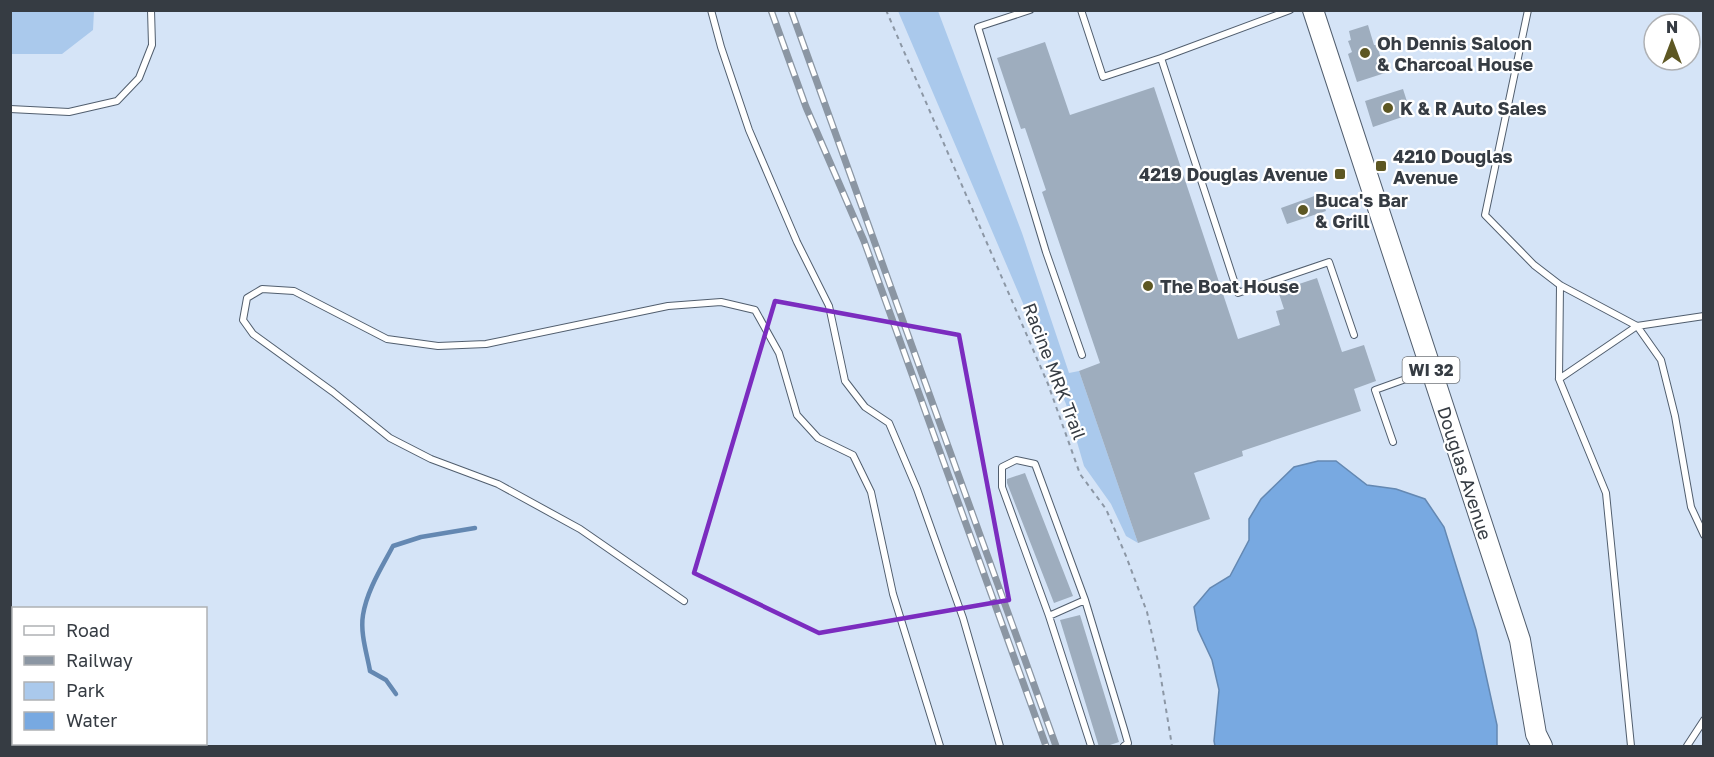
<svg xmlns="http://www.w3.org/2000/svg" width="1714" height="757" viewBox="0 0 1714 757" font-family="'Golos Text',sans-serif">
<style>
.green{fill:#aac9ec}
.water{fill:#78a9e1;stroke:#6488b2;stroke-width:1.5}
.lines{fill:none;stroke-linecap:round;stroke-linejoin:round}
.stream{stroke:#6488b2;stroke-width:4.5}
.building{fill:#9eadbe}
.service-casing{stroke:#515e6e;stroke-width:8}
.primary-casing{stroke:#515e6e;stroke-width:22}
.path{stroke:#8c97a5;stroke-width:2;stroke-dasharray:4.5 4.5;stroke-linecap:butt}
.service{stroke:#fff;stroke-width:6}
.primary{stroke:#fff;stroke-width:20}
.rail-casing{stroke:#8b96a3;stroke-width:7}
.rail{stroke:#fff;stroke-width:4.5;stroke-dasharray:14;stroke-linecap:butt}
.marked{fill:none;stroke:#7b2cbf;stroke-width:4.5;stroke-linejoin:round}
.poi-dot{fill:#5d5723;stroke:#fff;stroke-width:2}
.labels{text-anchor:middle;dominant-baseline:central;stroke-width:4.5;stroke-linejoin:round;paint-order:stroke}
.shield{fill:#fff;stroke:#72767b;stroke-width:1.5}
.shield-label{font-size:16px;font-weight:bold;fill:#363c43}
.poi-label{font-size:18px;font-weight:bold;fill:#363c43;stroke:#fff;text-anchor:start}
.street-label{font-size:18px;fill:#363c43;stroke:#fff}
</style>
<rect width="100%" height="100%" fill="#d5e4f7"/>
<path class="green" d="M10,11H94L93,30L62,54H11Z
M898,11H938L1022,233L1069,373L1079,371L1138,543L1126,536L1111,504L1084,466L1066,404Z"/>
<path class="water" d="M1318,461H1336L1367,485L1396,489L1425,499L1444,527L1476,630L1497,725V746H1215L1214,741L1219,690L1212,660L1198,630L1194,607L1210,588L1230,576L1249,540V519L1261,499L1294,467Z"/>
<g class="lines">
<path class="stream" d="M396,694L386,680L370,671C367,654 360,633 363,615C367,590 382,567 393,546L421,537L475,528"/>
</g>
<path class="building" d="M1368,25L1374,45H1377L1385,73L1357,82L1348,54L1352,52L1348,41L1351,40L1349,31Z
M1045,42L1070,115L1154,87L1238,339L1280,325L1276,311L1284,309L1278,291L1317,278L1342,352L1364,345L1376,381L1354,389L1361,411L1242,451L1243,456L1194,473L1210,519L1138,543L1079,371L1100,363L1042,192L1046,190L1025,128L1021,129L997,58Z
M1403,89L1411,114L1373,127L1365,101Z
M1320,194L1326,211L1287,224L1281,208Z
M1025,473L1073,596L1054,603L1007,483V479Z
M1080,615L1119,742L1104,747H1099L1060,620Z"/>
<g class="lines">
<g class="service-casing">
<path id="service" d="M711,10L721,47L749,130L797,242L829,306L845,381L865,407L889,423L917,489L963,618L1000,746
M1030,10L978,27L1046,252L1082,355
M1081,10L1103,77L1161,58
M1290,10L1161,58L1238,293L1329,262L1354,335
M1528,10L1485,215L1534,265L1560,285L1637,326L1661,360L1675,416L1691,507L1704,535
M10,109L69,112L117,101L139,78L152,45L151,10
M1560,285L1559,379L1606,493L1631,746
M1559,379L1637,326L1704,316
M1393,442L1375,390L1428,371
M684,601L580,529L498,484L431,459L390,438L333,392L253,334L243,320L247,298L262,289L294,291L387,339L438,346L486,344L668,306L721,302L755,310L779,353L797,415L818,438L853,455L871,492L893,594L940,746
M1049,616L1085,600
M1091,746L1049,616L1002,487V467L1016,460L1035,464L1085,600L1124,729L1128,743L1124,746
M1687,746L1704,720"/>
</g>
<g class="primary-casing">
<path id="primary" d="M1313,10L1520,640L1536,734L1542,746"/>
</g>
<path class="path" d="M886,10L1048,384L1080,474L1106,509L1126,556L1147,612L1159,666L1172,746"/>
<use href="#service" class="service"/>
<use href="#primary" class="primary"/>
<g class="rail-casing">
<path id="rail" d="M771,10L806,107L864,241L1046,746
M791,10L1056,746"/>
</g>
<use href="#rail" class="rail"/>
</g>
<path class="marked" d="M775,301L959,335L1009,600L819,633L694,573Z"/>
<g class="poi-dot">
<circle cx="1365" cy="53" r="6"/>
<circle cx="1388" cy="108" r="6"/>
<rect x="1375" y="160" width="12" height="12" rx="3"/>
<rect x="1334" y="168" width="12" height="12" rx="3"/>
<circle cx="1303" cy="210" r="6"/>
<circle cx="1148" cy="286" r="6"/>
</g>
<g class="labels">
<rect class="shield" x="1402.5" y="357" width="57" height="26" rx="4.5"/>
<g class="shield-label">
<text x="1431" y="370">WI 32</text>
</g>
<g class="poi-label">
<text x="1377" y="43">Oh Dennis Saloon<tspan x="1377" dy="21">&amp; Charcoal House</tspan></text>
<text x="1400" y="108">K &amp; R Auto Sales</text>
<text x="1393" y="156">4210 Douglas<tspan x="1393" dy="21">Avenue</tspan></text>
<text x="1328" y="174" text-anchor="end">4219 Douglas Avenue</text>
<text x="1315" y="200">Buca's Bar<tspan x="1315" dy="21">&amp; Grill</tspan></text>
<text x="1160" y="286">The Boat House</text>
</g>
<g class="street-label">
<text transform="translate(1055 371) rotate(69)">Racine MRK Trail</text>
<text transform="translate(1465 473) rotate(72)">Douglas Avenue</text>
</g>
</g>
<rect width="1714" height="757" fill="none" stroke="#363c43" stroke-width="24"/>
<rect x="12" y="607" width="195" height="138" fill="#ffffff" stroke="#afb1b4" stroke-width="1.5"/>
<rect x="24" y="626" width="30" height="9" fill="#ffffff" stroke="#afb1b4" stroke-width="1.5"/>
<text x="66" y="637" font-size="18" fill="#363c43">Road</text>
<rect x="24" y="656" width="30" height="9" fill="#8b96a3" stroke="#afb1b4" stroke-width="1.5"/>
<text x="66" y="667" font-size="18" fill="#363c43">Railway</text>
<rect x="24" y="682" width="30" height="18" fill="#aac9ec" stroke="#afb1b4" stroke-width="1.5"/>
<text x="66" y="697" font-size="18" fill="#363c43">Park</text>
<rect x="24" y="712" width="30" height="18" fill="#78a9e1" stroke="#afb1b4" stroke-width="1.5"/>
<text x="66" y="727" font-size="18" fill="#363c43">Water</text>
<g transform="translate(1672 42)"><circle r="28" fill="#ffffff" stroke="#afb1b4" stroke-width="1.5"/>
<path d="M0-4.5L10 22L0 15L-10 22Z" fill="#5d5723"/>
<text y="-9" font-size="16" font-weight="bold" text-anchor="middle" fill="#363c43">N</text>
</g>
</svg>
